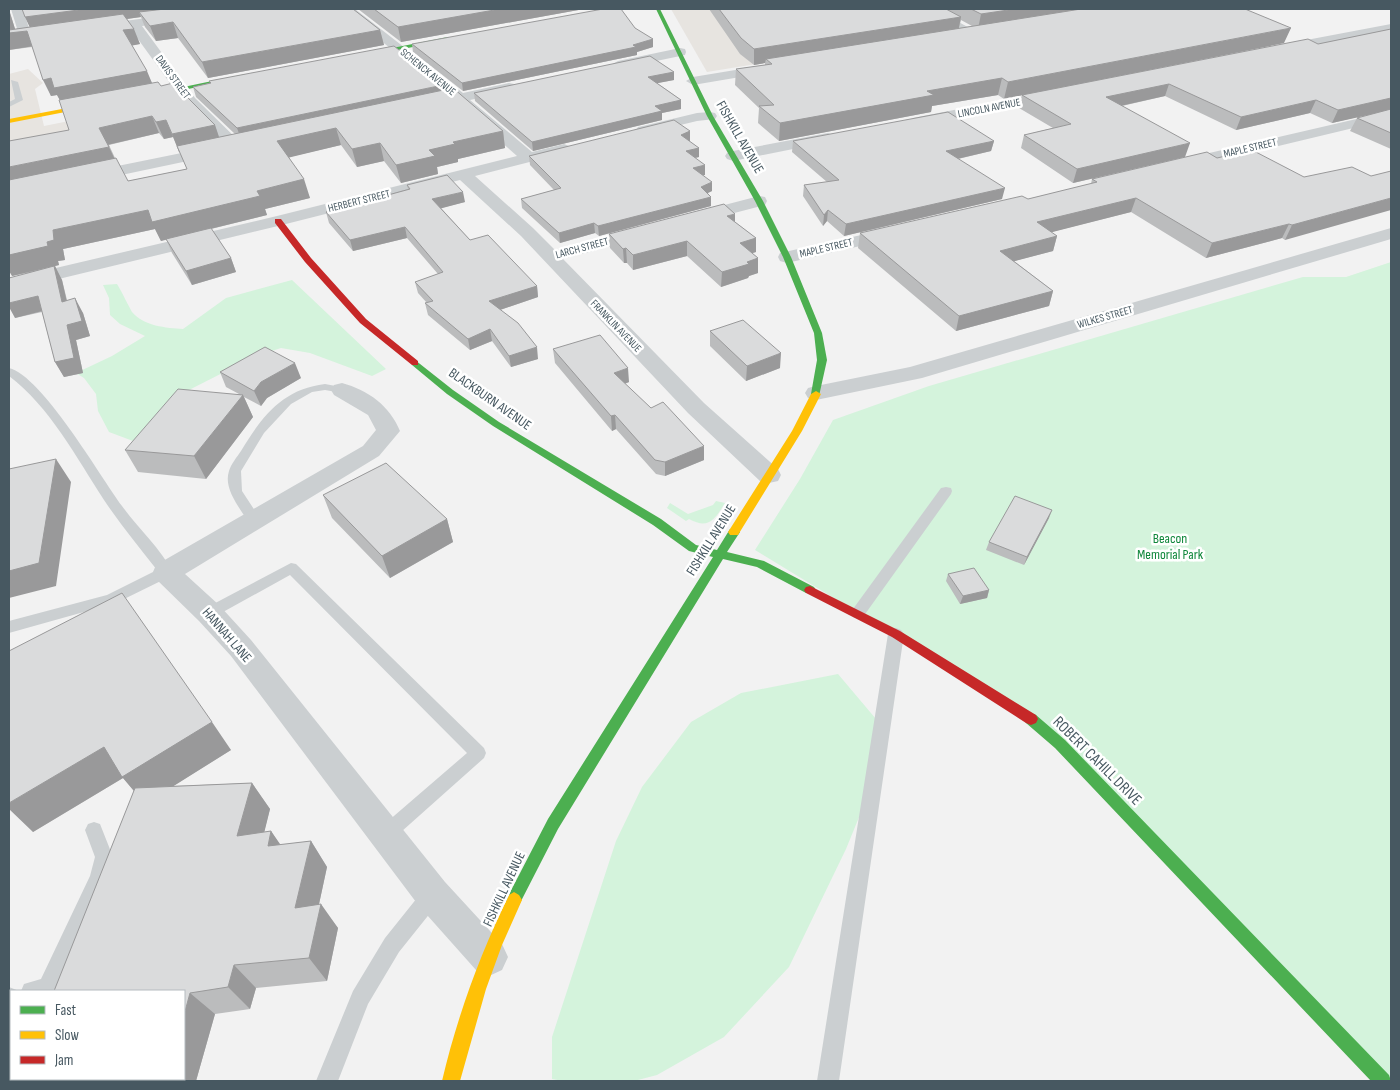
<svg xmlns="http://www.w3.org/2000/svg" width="1400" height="1090" viewBox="0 0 1400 1090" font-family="'Sofia Sans Condensed',sans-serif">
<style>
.commercial{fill:#e7e4e0}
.green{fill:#d4f3dc}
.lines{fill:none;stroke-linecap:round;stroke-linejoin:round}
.lane{fill:#cbcfd1;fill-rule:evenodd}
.street{fill:#cbcfd1;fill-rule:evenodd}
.fast{fill:#4caf50;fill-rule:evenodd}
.slow{fill:#ffc107;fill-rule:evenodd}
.jam{fill:#c62828;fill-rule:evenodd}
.wall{fill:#bbbcbd;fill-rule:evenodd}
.shaded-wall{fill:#99999a}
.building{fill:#dadbdc;stroke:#99999a}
.labels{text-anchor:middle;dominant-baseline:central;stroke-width:5;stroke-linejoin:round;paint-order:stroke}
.far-street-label{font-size:11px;fill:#475861;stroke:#fff}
.street-label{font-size:14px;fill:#475861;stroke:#fff}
.park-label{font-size:14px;fill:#0e863a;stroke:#fff}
.near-street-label{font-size:16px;fill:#475861;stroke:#fff}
</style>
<rect width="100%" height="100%" fill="#f2f2f2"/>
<path class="commercial" d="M671,9H917L958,31L707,72Z
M28,69L43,83L35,89L44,126L79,119H90L9,162V74Z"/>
<path class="green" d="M1391,262V1081H1387L1029,717L755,550L800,479L833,420L929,386L1303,277H1346Z
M292,280L386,369L372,376L310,353L281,348L254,357L185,392L133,441L109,432L98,411L96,394L84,378L76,373L112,356L145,336L120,324L110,315L109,298L103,285L117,284C122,292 128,305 132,312C144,326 166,328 183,329L226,298Z
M716,501L725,503C715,519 709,530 689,519L686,521L667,508L670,503L688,514L713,505Z
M838,674L876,719L875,778L846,849L789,967L724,1037L657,1075L634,1081H563L552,1079V1037L616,841L642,787L691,722L741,693Z"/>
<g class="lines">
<path class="lane" d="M11,80L18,82L23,100L9,107V102L15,99Z
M9,368C42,376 100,476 122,506C138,528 160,548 173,572L171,576L116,603L9,633V621L107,595L157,570C139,547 120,524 104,500C76,457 50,407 9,376Z
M325,384L346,388L348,390L342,393L325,390L312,392L291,404L264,433L241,471L242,491L261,520L259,523H249C240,508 223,489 229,471C231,464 237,457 241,451C262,416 283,389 325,384Z
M946,487L951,488L952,491L951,494L863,617L858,619L853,617L851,613L853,609L941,488Z
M291,563L296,564L484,748L486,753L484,758L392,840L386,842L380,840L377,834L380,828L467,753L290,575L214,617L209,619L204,617L202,613L204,609Z
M896,628L901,630L904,634L839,1081H817L888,634L891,630Z
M94,822L100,824L113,857L108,877L55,991H21L24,984L41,979L90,876L95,857L85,830L88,824Z
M432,886L439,888L441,895L439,902L399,952L368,1004L338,1081H316L353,991L385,938L425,888Z
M9,987L19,991H11V1007H9Z"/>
<path class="street" d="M11,9H23L32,38L30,41L26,42L20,38Z
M213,9H242L236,12L142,26L195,98L242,144L245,147L242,150H232L185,104L130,28L95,33L89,29L95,25Z
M342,9H355L463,93L509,83L514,84L516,87L514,90L470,100L532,152L564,144L569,146L572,149L569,152L475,176L533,228L555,250L643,227L649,228L652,232L649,236L563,259L704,403L778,469L781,475L778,481L769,483L760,481L688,413L521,236L460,180L278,226L9,291V279L277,216L517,156L457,103L428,109L423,108L421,105L423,102L449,96Z
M921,9H935L984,36L982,39H974Z
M1391,24V32L1280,53L1274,49L1280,45Z
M680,48L685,49L686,52L685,55L618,69L611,65L618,61Z
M771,64L778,68L776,71L693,85L686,81L693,77Z
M1056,90L1061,91L1063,94L1061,97L918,125L913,124L911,121L913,118L918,117Z
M1391,111V119L1179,170L1173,168L1171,165L1173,162L1179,160Z
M710,112L715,113L717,116L715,119L697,121L643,134L638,133L636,130L638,127L643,126L697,113Z
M828,133L833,135L836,138L833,141L733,161L727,159L725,156L727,153L733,151Z
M216,146L221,148L224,151L221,154L88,182L82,180L80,177L82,174L88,172Z
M759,196L765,197L767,201L765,205L696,223L690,222L687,218L690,214Z
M893,228L899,229L902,233L899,237L787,263L780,261L778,257L780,253Z
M1391,228V239L922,378L816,400L808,398L805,393L808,388L816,386L910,367Z
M342,383C368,390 390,406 400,431L379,456L185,574L219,605L251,640L445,882L502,944L508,957L502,970L489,976L476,970L419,906L231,656L199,621L156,579L153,572L156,565L363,446L376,430L368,415L334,395L331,390L334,385Z"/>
<path class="fast" d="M656,9H660L713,116L763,201L791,257L822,333L827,360L819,396L816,397L811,394L817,360L814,333L783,257L755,201L707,116Z
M448,37L450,40L360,57L357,55Z
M246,74L248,77L143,98L140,96Z
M415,360L453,390L499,422L661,519L696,545L717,550L730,529H738L740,532L727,552L764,561L814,587L816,590L814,593H806L757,567L723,559L558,829L519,905L514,908L509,905L506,900L548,819L713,557L689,551L653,525L493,426L447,394L412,365V361Z
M1031,713L1036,715L1065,740L1389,1075L1391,1081H1371L1055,748L1026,723L1024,719L1026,715Z"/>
<path class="slow" d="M99,102L101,103V105L9,123V119Z
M816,391L821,394L802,431L738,535H730L728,532L730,529L792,431L811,394Z
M514,892L519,895L522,900L502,945L486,989L460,1081H442C457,1017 480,954 509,895Z"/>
<path class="jam" d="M275,219H281L311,258L366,319L418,361V365H412L360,323L305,262L275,223Z
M810,586L900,631L1036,715L1038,719L1036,723L1031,725L1026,723L892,637L806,593L804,590L806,587Z"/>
</g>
<path class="wall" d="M9,9L15,29L30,27L22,9H353L380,30L384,45L208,78L178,38L156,41L145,27L141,17L127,19L140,44L132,45L152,83L161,86L215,125L219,137L235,134L196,97L193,87L210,83L209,81L444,90L503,131L505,148L458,159V162L437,167L438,174L401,183L384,161L357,167L341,145L289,157L310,198L265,209L267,215L211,229L231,258L236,272L192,285L172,253L166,239L161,241L155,229L63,249L65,260L58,261L59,265L55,266L62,280L67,300L83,313L90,336L76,340L83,373L64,377L55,362L42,312L15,318L27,273L12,276L69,130L60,100L57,95L51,96L32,47L9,50ZM159,133L164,139L173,137L187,169L128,181L115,158L109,145Z
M358,9H584L401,42Z
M709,9H1245L1284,43L1055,89L1318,44L1391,29V149L1350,131L1357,118L1370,114L1332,123L1310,113L1236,130L1165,96L1122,106L1185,157L1073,183L1021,148L1024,135L1053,128L1019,108L1022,95L1004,99L998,95L932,106L931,112L779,141L758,123L759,108L735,85L736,69L765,65V63L754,65L740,54ZM961,20L972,26L959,28Z
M635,28L653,47L637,52V55L463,91L413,52L412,44Z
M674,72V80L657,83L681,100V109L662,113V120L533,151L475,101L474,93Z
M690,131V141H689L699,148V157L695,158L705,175H703L712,191L708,193L711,206L599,236L595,233L560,243L522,208L521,199L554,190L530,165L529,156Z
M793,141H994L991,151L958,159L1002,199L844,236L827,221L823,226L803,196L804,185L827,182L792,152Z
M1217,158L1304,177L1371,176L1285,240L1282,238L1206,258L1131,212L1051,232L1057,236L1053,251L1014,261L1053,291L1049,306L956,331L858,248L860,233L1028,199L1091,184L1092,179Z
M407,185L465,202L441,208L470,240L537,286L538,297L500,310L538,359L511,367L492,341L470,350L428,315L425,303H427L418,293L415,282L438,274L407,238L353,251L329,223L326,212L408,189Z
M735,222L756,238V252L752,253L758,258V273L749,276L748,278L721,287L687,256L633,270L627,263H624L610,248L609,234Z
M710,331L780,368L746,381L710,346Z
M553,349L629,382L625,384L704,460L665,476L656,474L616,429L612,431L555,363Z
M220,372L301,378L267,398L261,406L244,397L253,417L206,479L138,472L125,450L239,394L226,387Z
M323,495L447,519L453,542L390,578L332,518Z
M1049,518L1024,565L986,550L989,542Z
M948,574L989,590L987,598L960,604L946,581Z
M9,651L231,750L173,786L252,783L270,809L264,832L271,831L280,845L311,841L327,867L319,904L338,928L327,981L256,988L250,1009L215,1014L196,1081H18L134,791L123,778L33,832Z"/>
<path class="shaded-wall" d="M9,9H10L9,10L16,32L27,31L34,46L9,50Z
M86,9H201L139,12L141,17L32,32L25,17Z
M500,9H584L401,42L398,27Z
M1015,9H1106L978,29L981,14Z
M961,17L958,32L766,59L765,63L754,65V49Z
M173,22L178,38L156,41L150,26Z
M1291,28L1284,43L1004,99L1008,82Z
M134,29L140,44L130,46L123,30Z
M380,30L384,45L208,78L202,62Z
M653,39V47L637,52V55L463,91L462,83L633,45Z
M147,71L154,88L62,104L57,95L51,96L43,80L51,78Z
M674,72V80L648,85V77Z
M1002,78L998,95L932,106L931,112L779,141L780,123L927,91Z
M1169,84L1165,96L1102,110L1106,97Z
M443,85L445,95L241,139L237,128Z
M1391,98V110L1332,123L1338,110Z
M681,100V109L662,113V120L533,151L532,142L655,106Z
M1316,100L1310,113L1236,130L1241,117Z
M152,116L159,133L107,145L99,128Z
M166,120L173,137L164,139L156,122Z
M215,125L221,143L179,152L172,134Z
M336,128L341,145L283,159L277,141Z
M503,131L505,148L458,159V162L437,167L438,174L401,183L396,165L429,150L453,142Z
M690,131V141L681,144V135Z
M994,141L991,151L944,162L946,151Z
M380,143L384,161L357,167L352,149Z
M1190,143L1185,157L1073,183L1077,169Z
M109,147L117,164L9,187V167Z
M699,148V157L686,160V151Z
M705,165V175L693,178V168Z
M304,179L310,198L265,209L267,215L161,241L155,229L63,249L65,260L58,261L59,265L55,266L62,280L70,316L62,302L54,266L12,276L9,271V255L47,242L53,230L148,210L257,191Z
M712,182V191L701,196V187Z
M1005,188L1002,199L844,236L846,224Z
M463,192L465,202L435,210L432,199Z
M711,197V206L599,236L598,226Z
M1136,198L1131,212L1033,237L1037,222Z
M1391,198V210L1285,240L1292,225Z
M828,210L827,221L823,226L824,215Z
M735,214V228L727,216Z
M594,223L595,233L560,243L559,233Z
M1289,224L1282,238L1206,258L1212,243Z
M405,227L407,238L353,251L350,240Z
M1057,236L1053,251L996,266L1000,251Z
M756,238V252L739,257L740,243Z
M687,241V256L633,270V255Z
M626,248L627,263H624L623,249Z
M231,258L236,272L192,285L186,271Z
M758,258V273L749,276L748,278L721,287L722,272L747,262Z
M537,286L538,297L491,313L489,301Z
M1053,291L1049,306L956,331L959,316Z
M38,296L46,310L15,318L9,307V303Z
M75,298L83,313L90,336L76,340L83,373L64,377L55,362Z
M490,329L492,341L470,350L468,339Z
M537,347L538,359L511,367L509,356Z
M781,353L780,368L746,381L747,366Z
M295,363L301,378L267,398L261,406L254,391L261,382Z
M628,368L629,382L615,387L614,373Z
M243,395L253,417L206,479L194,456Z
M615,415L616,429L612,431L611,416Z
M704,446V460L665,476V462Z
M56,459L71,482L56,586L9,598V571Z
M1052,510L1049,518L1024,565L1027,557Z
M447,519L453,542L390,578L382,556Z
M989,590L987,598L960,604L963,596Z
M212,722L231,750L145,804L123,778L33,832L9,809V803L104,747Z
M252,783L270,809L257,862L237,836Z
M271,831L289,857L268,846Z
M311,841L327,867L313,932L295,908Z
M321,904L338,928L327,981L309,958Z
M234,965L256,988L250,1009L228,987Z
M190,993L215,1014L196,1081H164L165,1079H184V1015Z"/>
<path class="building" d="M22,9H86L25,17Z
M165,9H353L380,30L202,62L173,22L150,26L139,12Z
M374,9H500L398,27Z
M603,9H621L635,28L653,39L633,45L636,47L462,83L412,44Z
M719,9H946L961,17L754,49L741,38Z
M971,9H1015L981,14Z
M1081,9H1245L1291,28L1008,82L1002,78L927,91L934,95L780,123L759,106L774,105L736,69L772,64L766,59Z
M123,14L134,29L123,30L147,71L54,88L51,78L43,80L27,31L9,33V30Z
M1391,29V98L1338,110L1316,100L1241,117L1169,84L1106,97L1190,143L1077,169L1024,135L1071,124L1022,95L1308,39L1318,44Z
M394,46L443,85L237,128L193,87L211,83L209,81Z
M650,56L674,72L648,77L681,100L655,106L662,111L532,142L474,93Z
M158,82L161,86L173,83L215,125L172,134L166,120L156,122L152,116L99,128L109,147L9,167V141L69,130L59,100Z
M453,88L503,131L453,142L455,144L429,150L435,156L396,165L380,143L352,149L336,128L277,141L304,179L257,191L260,196L152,222L148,210L53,230L54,240L47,242L48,246L9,255V180L116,158L128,181L187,169L177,146Z
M1391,109V133L1357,118Z
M948,112L994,141L946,151L1005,188L846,224L828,210L824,215L804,185L839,180L793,141Z
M674,120L690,131L681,135L699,148L686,151L705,165L693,168L712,182L701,187L711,197L598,226L594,223L559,233L521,199L561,188L529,156Z
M1252,150L1304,177L1352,167L1371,176L1391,171V198L1292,225L1289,224L1212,243L1136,198L1037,222L1057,236L1000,251L1053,291L959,316L860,233L1022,196L1028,199L1097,182L1092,179L1207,152L1217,158Z
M447,175L463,192L432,199L470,240L488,235L537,286L489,301L518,323L537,347L509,356L490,329L468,339L425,303L433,301L415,282L443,272L405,227L350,240L326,212L410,189L407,185Z
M724,204L735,214L727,216L756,238L740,243L758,258L747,262L749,264L722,272L687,241L633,255L626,248L623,249L609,234Z
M211,228L231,258L186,271L166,239Z
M54,266L62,302L75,298L82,321L67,325L74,358L55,362L38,296L9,303V278Z
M743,320L781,353L747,366L710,331Z
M600,335L628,368L614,373L651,408L663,402L704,446L665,462L655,460L615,415L611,416L553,349Z
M265,347L295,363L261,382L254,391L220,372Z
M178,389L243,395L194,456L125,450Z
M56,459L39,563L9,571V469Z
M386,463L447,519L382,556L323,495Z
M1015,496L1052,510L1027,557L989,542Z
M974,568L989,590L963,596L948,574Z
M122,593L212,722L122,777L104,747L9,803V651Z
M252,783L237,836L271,831L268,846L311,841L295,908L321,904L309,958L234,965L228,987L190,993L184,1015V991H54L135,788Z
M19,1079H165L164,1081H18Z"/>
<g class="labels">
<g class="far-street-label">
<text transform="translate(428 72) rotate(39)">SCHENCK AVENUE</text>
<text transform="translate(173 77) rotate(54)">DAVIS STREET</text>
<text transform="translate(989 108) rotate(-11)">LINCOLN AVENUE</text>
<text transform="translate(1250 148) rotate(-13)">MAPLE STREET</text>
<text transform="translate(359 201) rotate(-14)">HERBERT STREET</text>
<text transform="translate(582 248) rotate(-15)">LARCH STREET</text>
<text transform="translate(826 248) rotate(-13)">MAPLE STREET</text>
<text transform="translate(1105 317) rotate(-16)">WILKES STREET</text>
<text transform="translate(616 326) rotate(46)">FRANKLIN AVENUE</text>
</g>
<g class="street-label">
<text transform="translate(740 137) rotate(60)">FISHKILL AVENUE</text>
<text transform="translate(490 399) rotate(35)">BLACKBURN AVENUE</text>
<text transform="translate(711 540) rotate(-58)">FISHKILL AVENUE</text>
<text transform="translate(227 635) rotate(49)">HANNAH LANE</text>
<text transform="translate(504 889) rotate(-65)">FISHKILL AVENUE</text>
</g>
<g class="park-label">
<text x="1170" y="538">Beacon<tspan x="1170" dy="16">Memorial Park</tspan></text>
</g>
<g class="near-street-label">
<text transform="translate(1097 761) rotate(45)">ROBERT CAHILL DRIVE</text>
</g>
</g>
<rect width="1400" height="1090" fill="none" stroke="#475861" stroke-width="20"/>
<rect x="10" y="990" width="175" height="90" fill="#ffffff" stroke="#b5bcc0"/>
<rect x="20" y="1006" width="25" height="8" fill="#4caf50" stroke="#b5bcc0"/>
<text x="55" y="1015" font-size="15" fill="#475861">Fast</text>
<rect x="20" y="1031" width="25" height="8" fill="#ffc107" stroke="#b5bcc0"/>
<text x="55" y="1040" font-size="15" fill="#475861">Slow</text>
<rect x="20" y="1056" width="25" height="8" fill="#c62828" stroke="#b5bcc0"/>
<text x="55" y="1065" font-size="15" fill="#475861">Jam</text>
</svg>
